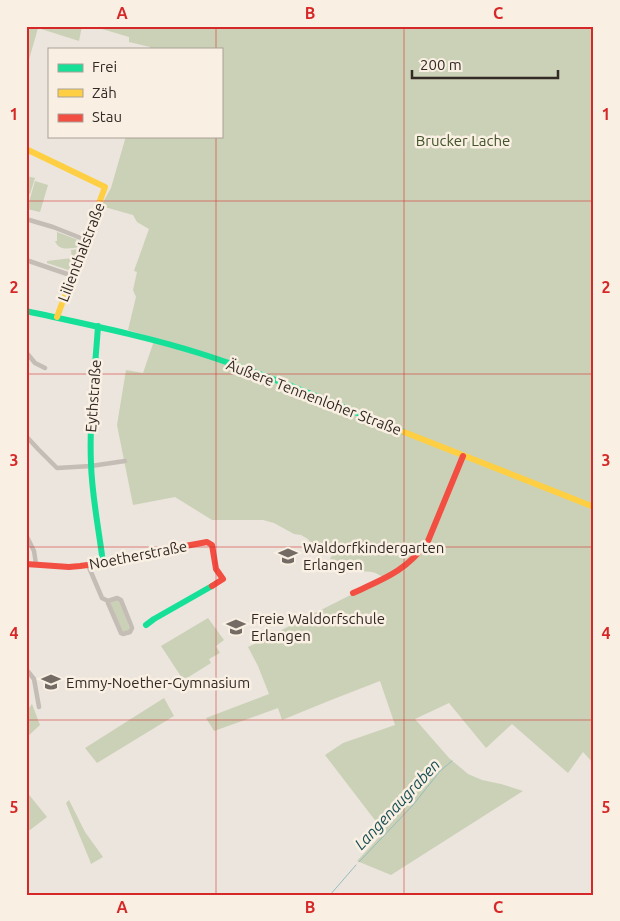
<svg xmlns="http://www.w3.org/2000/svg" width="620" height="921" viewBox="0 0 620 921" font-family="Ubuntu,sans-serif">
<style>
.green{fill:#cbd1b6}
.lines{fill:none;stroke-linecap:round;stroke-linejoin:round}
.stream{stroke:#98bcbd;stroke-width:1}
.street{stroke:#c4bdb6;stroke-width:4.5}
.fast{stroke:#16e098;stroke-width:6}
.slow{stroke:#ffcf43;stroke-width:6}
.jam{stroke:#f24e42;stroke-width:6}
.grid{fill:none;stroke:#d62828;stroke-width:1;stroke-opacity:0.55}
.labels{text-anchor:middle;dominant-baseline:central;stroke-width:5;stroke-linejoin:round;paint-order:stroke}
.park-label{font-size:15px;fill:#415328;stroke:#f9f0e3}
.street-label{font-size:15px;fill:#342a25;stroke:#f9f0e3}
.poi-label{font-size:15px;fill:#342a25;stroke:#f9f0e3;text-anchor:start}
.water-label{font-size:16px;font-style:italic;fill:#1a5056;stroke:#f9f0e3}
.neatline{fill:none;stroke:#d62828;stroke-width:2}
.grid-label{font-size:16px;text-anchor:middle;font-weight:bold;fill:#d62828}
</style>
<rect width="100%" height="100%" fill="#ebe5dd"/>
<path class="green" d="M26,26H82L79,41L38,28L26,70Z
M92,26H594V764L583,752L568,773L512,724L486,748L449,703L415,719L449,758L468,774L482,780L501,784L523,791L391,875L357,861L384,832L325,755L343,743L395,725L380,681L331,700L282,720L278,708L214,731L206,718L269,694L258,666L248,647L384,578C381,576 377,573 372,572C365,571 362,573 356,568L353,569L351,565L330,559L332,555L317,548H314L308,539L301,535L294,534L274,523L263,520H212L175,497L133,505L117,425L126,370L143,373L155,338L128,330L136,297L133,290L137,272L134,271L149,229L137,222L133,215L101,206L111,188L126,136H221V49H150V47L129,42V37Z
M26,176L35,178L30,194L26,193Z
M35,181L48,185L40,212L27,209Z
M57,232L81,241L82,243L80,247C71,248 59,252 55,241H57Z
M79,249L71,271L47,263V261L72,258L71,250Z
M118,600L120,601L130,629L129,631L125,633L122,631L110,603L113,601Z
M208,618L224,640L216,646L220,653L209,659L211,663L187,678H182L161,646Z
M164,698L174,716L97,763L85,748Z
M32,704L40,725L26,738V712Z
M26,791L47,817L26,833Z
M69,800L85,832L103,857L91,864L90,861L66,803Z"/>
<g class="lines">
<path class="stream" d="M359,862L413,805L440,771L452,761
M330,895L356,865"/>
<path class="street" d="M26,219L53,227L86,240
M26,260L73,276
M26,352L35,363L45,368
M26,436L38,449L57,468L91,466L125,461
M26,535L34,551L36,564
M88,565L102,598L108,601V603L121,633L123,634L130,632L132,628L131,625L121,600L117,598L108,601
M26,669L34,679L39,707"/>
<path class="fast" d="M26,311C85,324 145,336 202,354C271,376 337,405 404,432
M98,326C95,372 89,418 91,464C92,497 99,530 103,563
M146,625L154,619L212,586"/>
<path class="slow" d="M26,149L105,187L57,317
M404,432L594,507"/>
<path class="jam" d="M26,564L69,567L80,566L103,563L158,551L207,542L212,545L216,569L223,579L212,586
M353,593C386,578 406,571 428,541L463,456"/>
</g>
<path class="grid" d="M216,26V49M404,26V895M216,136V895M26,201H594M26,374H594M26,547H594M26,720H594"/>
<defs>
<g id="school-bare" transform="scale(1.5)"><path d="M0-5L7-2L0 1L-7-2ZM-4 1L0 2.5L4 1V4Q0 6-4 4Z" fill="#746b65" stroke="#f9f0e3" stroke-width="2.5" paint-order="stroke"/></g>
</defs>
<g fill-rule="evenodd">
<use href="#school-bare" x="288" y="556"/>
<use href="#school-bare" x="236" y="627"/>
<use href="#school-bare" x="51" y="682"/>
</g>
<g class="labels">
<g class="park-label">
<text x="463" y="140">Brucker Lache</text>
</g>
<g class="street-label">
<text transform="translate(81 252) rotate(-69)">Lilienthalstraße</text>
<text transform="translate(93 396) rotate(-86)">Eythstraße</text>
<text transform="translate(314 397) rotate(21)">Äußere Tennenloher Straße</text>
<text transform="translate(138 555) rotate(-11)">Noetherstraße</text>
</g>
<g class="poi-label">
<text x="303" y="547">Waldorfkindergarten<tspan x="303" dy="17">Erlangen</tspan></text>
<text x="251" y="618">Freie Waldorfschule<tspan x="251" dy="17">Erlangen</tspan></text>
<text x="66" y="682">Emmy-Noether-Gymnasium</text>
</g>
<g class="water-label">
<text transform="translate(397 804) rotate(-47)">Langenaugraben</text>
</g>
</g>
<rect width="620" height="921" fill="none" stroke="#f9f0e3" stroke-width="55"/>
<rect x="48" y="48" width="175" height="90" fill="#f9f0e3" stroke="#aaa197"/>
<rect x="58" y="64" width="25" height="8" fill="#16e098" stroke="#aaa197"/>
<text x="92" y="72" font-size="15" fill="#342a25">Frei</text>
<rect x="58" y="89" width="25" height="8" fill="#ffcf43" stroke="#aaa197"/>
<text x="92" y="98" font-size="15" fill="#342a25">Zäh</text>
<rect x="58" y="114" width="25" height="8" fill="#f24e42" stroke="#aaa197"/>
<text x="92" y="122" font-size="15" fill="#342a25">Stau</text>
<path d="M412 70v8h146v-8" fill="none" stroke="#342a25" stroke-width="2.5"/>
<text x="420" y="70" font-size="15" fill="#342a25" stroke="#f9f0e3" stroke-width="4" paint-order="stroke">200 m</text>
<rect x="28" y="28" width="564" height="866" class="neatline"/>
<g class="grid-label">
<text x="122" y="19">A</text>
<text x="310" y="19">B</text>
<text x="498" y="19">C</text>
<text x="14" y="120">1</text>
<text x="606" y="120">1</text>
<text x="14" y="293">2</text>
<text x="606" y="293">2</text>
<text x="14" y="466">3</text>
<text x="606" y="466">3</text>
<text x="14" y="639">4</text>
<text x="606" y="639">4</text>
<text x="14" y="813">5</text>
<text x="606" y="813">5</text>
<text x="122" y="913">A</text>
<text x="310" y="913">B</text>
<text x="498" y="913">C</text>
</g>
</svg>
